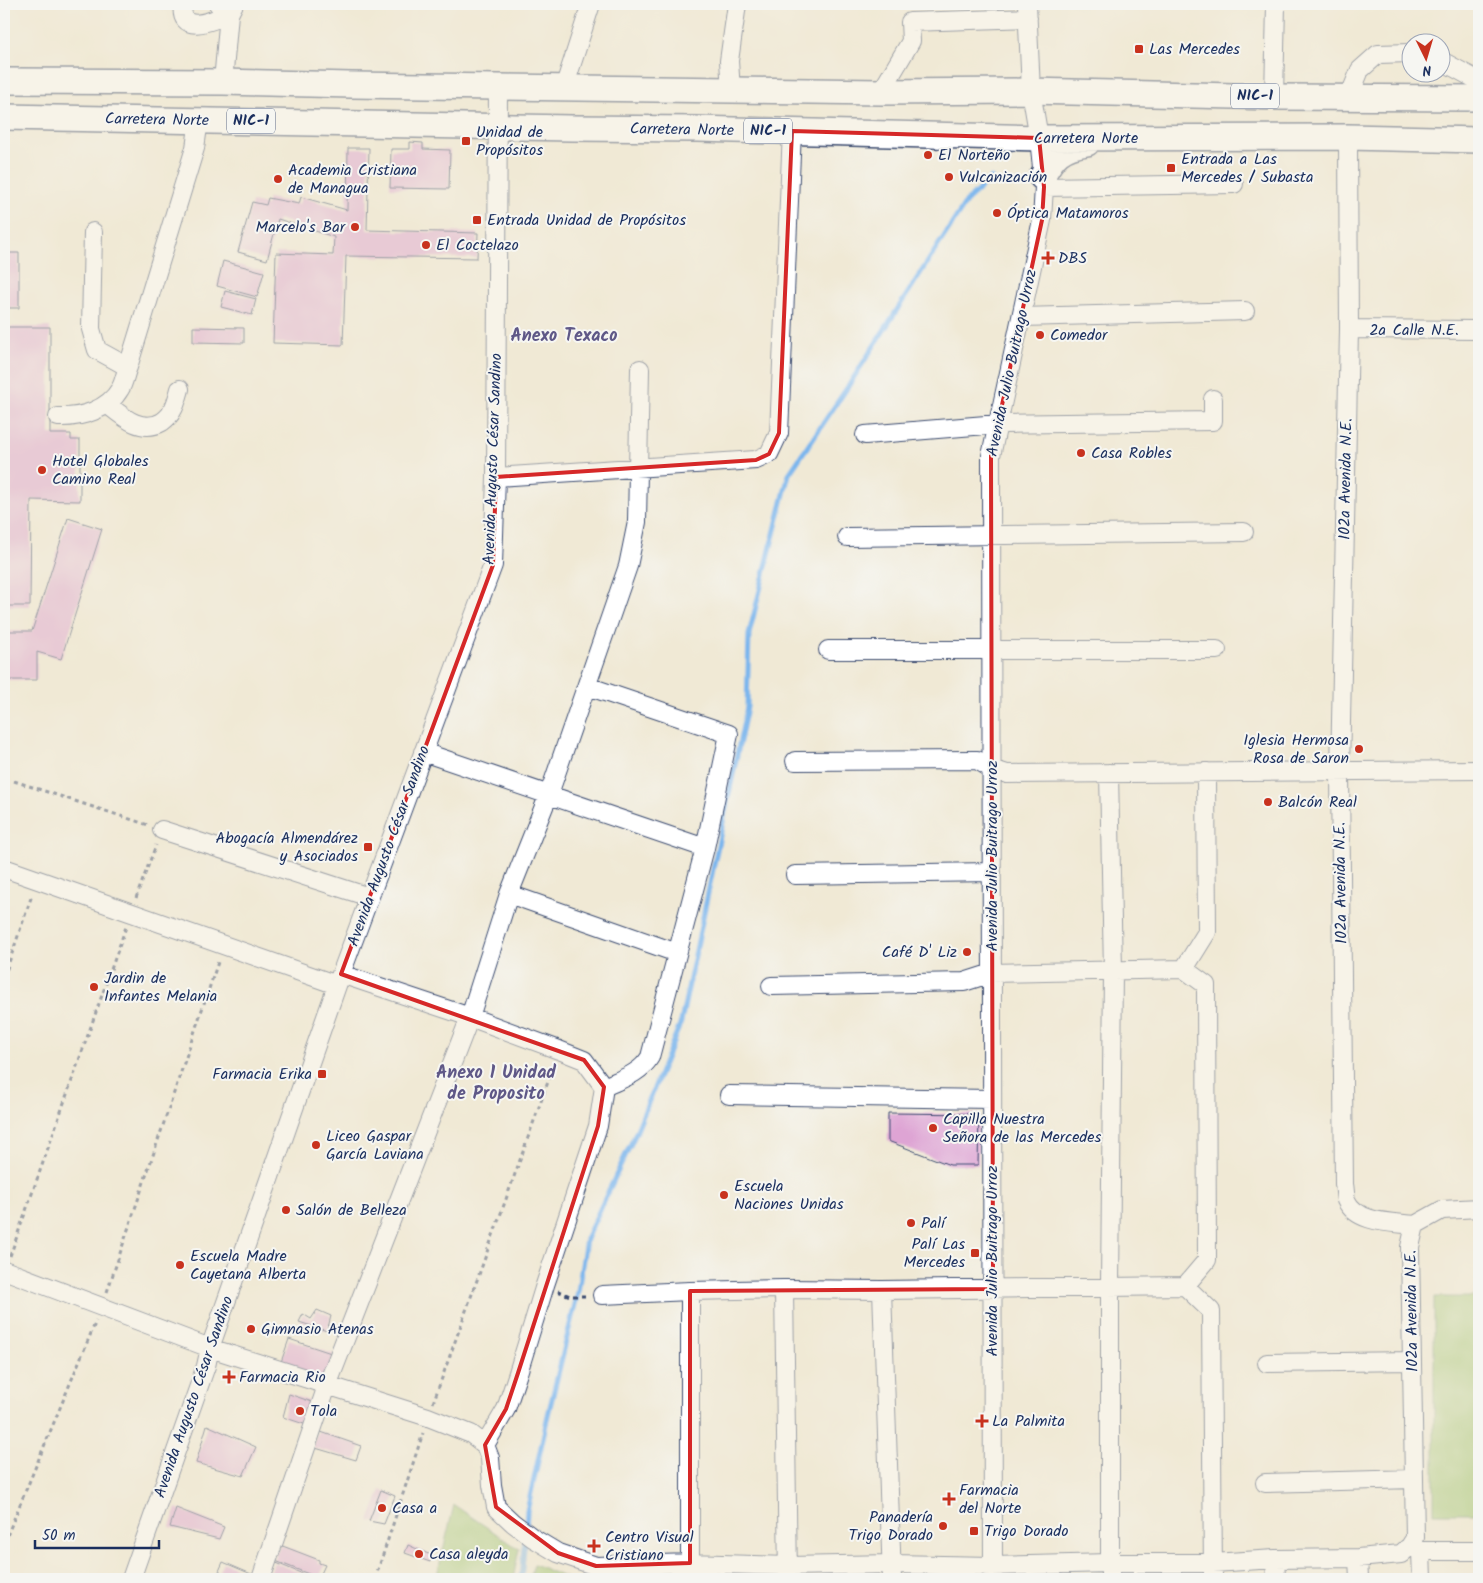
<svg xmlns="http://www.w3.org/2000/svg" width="1483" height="1583" viewBox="0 0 1483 1583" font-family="Kalam,sans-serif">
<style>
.green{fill:#9cc470;stroke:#5c7a67}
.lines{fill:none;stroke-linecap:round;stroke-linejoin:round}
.stream{stroke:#7bb6ed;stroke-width:5}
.building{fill:#dea4d4}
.minor-casing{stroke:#3b4b70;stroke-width:20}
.highway-casing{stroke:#3b4b70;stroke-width:28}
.path{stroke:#3b4b70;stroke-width:3;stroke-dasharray:4 4;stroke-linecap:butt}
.minor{stroke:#fff;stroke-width:18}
.highway{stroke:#fff;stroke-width:25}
.marked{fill:none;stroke:#d62828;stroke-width:4;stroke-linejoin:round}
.poi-dot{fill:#c8321e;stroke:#f6f6f2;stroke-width:2}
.labels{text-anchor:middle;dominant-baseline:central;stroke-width:4;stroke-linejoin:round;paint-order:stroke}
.shield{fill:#f6f6f2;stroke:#5d6b8a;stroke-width:1}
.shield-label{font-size:15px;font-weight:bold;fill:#1b2f5e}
.poi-label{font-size:16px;fill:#1b2f5e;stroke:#f6f6f2;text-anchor:start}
.street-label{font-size:16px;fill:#1b2f5e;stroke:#f6f6f2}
.neighbourhood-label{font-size:18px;font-weight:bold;fill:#5f5887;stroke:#f6f6f2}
</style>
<rect width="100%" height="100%" fill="#f6f6f2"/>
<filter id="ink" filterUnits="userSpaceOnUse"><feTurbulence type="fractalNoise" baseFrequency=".02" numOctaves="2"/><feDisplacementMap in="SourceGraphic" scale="10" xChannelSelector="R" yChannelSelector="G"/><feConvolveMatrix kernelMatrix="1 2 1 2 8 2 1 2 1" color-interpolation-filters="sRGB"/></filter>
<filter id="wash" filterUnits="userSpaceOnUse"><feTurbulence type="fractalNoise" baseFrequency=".0096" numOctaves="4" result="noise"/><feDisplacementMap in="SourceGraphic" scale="20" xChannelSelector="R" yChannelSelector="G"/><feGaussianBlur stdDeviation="1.12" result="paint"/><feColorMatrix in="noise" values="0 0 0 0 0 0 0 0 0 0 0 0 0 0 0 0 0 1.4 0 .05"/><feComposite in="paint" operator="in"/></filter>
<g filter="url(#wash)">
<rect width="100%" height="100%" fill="#f0e9d5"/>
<path class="green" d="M1434,1297H1479V1513H1434Z
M454,1505L519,1549L513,1579H436Z
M534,1564L569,1579H530Z"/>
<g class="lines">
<path class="stream" d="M526,1528L527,1511L548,1415L578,1292L586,1239L635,1135L681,1022L747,707L749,634L789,474L847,388L966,202L991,178
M521,1579L525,1537"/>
</g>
<g id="blocks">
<path class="building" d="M410,142L423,143V149L450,150L449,189L390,188L391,149H410Z
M348,148H369L367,230L478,233L477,258L346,256L343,345L273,343L276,253L333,255L334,237L278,219L267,260L238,252L252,202L266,205L268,198L299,204L301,197L347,210Z
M4,253H19V308H4Z
M223,261L264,272L257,297L217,286Z
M225,291L256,299L252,315L221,307Z
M4,327H50V434H71V440H80V501L31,500L30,606H4Z
M193,327L244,328V343L193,342Z
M68,518L102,529L61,659L37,652V680H4V631H32Z
M888,1113L979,1114L978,1165H950L888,1141Z
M317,1310L331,1316L327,1331L299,1322L303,1314L311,1319Z
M289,1339L334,1354L325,1382L280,1365Z
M289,1394L318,1404L310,1426L283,1417Z
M207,1425L256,1447L243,1476L196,1463Z
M318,1431L361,1446L356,1460L312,1447Z
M381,1490L395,1496L384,1524L369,1521Z
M176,1508L224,1527L219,1539L170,1527Z
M280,1545L319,1560V1563L325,1565L319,1578L273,1560Z
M408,1545L433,1556L430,1562L405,1553Z
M223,1562L256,1576L254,1579H222L224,1575L219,1571Z
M274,1562L315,1579H272L268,1578Z"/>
</g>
</g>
<g filter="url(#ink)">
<use href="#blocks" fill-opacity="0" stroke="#3b4b70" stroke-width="1"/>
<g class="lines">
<g class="minor-casing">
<path id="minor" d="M183,4C178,37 214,20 229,14L218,4
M1440,60L1479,81
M223,82L229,14L234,4
M564,88L591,4
M731,90L729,61L737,4
M881,92L911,41L910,22L1028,18
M1274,97L1276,4
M1349,97L1360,70L1378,54L1410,53
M1348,137L1349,329L1340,771L1344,1184C1345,1189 1345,1196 1346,1200C1357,1224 1392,1222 1415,1225
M1044,187L1234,184
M93,232L91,329L97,350L128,367L195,148L199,120
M1022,317L1245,311
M1349,329L1479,330
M107,404C122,416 141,434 162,422C166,419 170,416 172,411C176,405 178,396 180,389
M58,417C81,418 108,410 120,389C124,383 125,374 128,367
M865,435L998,424L1213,421V399
M496,477L756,460L769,454L779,433L792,131
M847,537L1244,532
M828,650H1217
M587,686L729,734L705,848L650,1057C640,1074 621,1079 604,1087
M423,752L705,848
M795,761L977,760L992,769L1007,774L1479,770
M1206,772L1207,932L1184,969L1206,985L1207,1260L1185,1286L1211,1311L1213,1579
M1109,773L1113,971L1110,1286V1579
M162,830L369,897
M4,868L337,985
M795,875L992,872
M509,894L677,953
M341,974L470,1017L559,1050L584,1060L604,1087L598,1126L545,1285L518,1373L506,1409L485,1445
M771,986L964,982L992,973L1184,969
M729,1095L991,1099
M1415,1225L1442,1210L1479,1208
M4,1270L210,1348L428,1417L471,1434L485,1445L490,1458L492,1485L496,1507L513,1523L533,1538L558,1553L596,1566L690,1563L788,1566L892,1564L992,1566L1110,1563H1213L1275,1559L1358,1558L1401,1554L1410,1546L1415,1538L1410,1247L1415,1225
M784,1289L788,1579
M882,1290L892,1579
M602,1295L690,1291L784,1289L882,1290L1185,1286
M1267,1363L1412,1361
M1265,1483L1414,1479
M1410,1546L1421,1551H1479
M1421,1551L1422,1579
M1358,1558L1359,1579
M1275,1559L1276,1579
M131,1579L206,1366L210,1348L341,974L493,565L496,477L498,87
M261,1579L327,1386L470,1017L509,894L549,794L628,566L637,522L640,369
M690,1579V1291
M993,1579L991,456L1042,220L1044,187L1039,138L1031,91L1027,4"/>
</g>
<g class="highway-casing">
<path id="highway" d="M4,81L223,82L351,85L881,92L1031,91L1274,97L1479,98
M4,117L572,128L698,129L1039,138L1348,137L1479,140
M1042,177C1053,155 1061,147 1087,143"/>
</g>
<path class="path" d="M14,781L148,825
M136,898L156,845
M4,977L32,895
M10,1256L126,927
M558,1291L570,1296H586
M107,1292L219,959
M433,1403L554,1065
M4,1543L96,1321
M375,1579L423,1433"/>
<use href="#minor" class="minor"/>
<use href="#highway" class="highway"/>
</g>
</g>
<path d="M0 0H1483V1583H0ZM792,131L1039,138L1044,187L1042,220L991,456L993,1289L690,1291V1563L596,1566L558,1553L496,1507L485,1445L506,1409L518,1373L598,1126L604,1087L584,1060L341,974L493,565L496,477L756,460L769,454L779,433Z" fill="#f0e9d5" fill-opacity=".55" fill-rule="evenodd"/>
<path class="marked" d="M792,131L1039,138L1044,187L1042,220L991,456L993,1289L690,1291V1563L596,1566L558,1553L496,1507L485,1445L506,1409L518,1373L598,1126L604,1087L584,1060L341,974L493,565L496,477L756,460L769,454L779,433Z"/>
<g class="poi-dot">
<rect x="1134" y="44" width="10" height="10" rx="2.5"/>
<rect x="461" y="136" width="10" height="10" rx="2.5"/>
<circle cx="928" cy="155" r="5"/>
<rect x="1166" y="163" width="10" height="10" rx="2.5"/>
<circle cx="949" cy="177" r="5"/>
<circle cx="278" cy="179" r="5"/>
<circle cx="997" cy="213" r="5"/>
<rect x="472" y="215" width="10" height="10" rx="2.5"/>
<circle cx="355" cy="227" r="5"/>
<circle cx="426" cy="245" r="5"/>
<path d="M1045.5 250.5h5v5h5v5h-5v5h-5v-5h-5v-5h5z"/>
<circle cx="1040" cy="335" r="5"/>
<circle cx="1081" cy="453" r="5"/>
<circle cx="42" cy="470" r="5"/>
<circle cx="1359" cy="749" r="5"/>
<circle cx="1268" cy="802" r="5"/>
<rect x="363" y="842" width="10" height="10" rx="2.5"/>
<circle cx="967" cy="952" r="5"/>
<circle cx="94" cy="987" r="5"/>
<rect x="317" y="1069" width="10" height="10" rx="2.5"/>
<circle cx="933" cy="1128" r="5"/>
<circle cx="316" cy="1145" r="5"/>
<circle cx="724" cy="1195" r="5"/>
<circle cx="286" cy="1210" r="5"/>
<circle cx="911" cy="1223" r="5"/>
<rect x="970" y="1248" width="10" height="10" rx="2.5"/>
<circle cx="180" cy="1265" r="5"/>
<circle cx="251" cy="1329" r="5"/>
<path d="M226.5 1369.5h5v5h5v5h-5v5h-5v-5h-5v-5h5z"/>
<circle cx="300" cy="1411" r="5"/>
<path d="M979.5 1413.5h5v5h5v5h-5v5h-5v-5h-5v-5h5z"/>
<path d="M946.5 1491.5h5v5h5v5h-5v5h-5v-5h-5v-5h5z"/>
<circle cx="382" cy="1508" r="5"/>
<circle cx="943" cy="1526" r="5"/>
<rect x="969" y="1526" width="10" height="10" rx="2.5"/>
<path d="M591.5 1538.5h5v5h5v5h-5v5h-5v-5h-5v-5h5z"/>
<circle cx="419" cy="1554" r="5"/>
</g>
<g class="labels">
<g class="shield">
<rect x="1231" y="83.5" width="48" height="25" rx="4"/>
<rect x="227" y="108.5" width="48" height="25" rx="4"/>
<rect x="744" y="118.5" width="48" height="25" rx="4"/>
</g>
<g class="shield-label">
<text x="1255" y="96">NIC-1</text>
<text x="251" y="121">NIC-1</text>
<text x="768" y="131">NIC-1</text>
</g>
<g class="poi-label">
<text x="1149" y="49">Las Mercedes</text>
<text x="476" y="132">Unidad de<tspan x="476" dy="18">Propósitos</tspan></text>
<text x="938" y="155">El Norteño</text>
<text x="1181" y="159">Entrada a Las<tspan x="1181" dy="18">Mercedes / Subasta</tspan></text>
<text x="288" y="170">Academia Cristiana<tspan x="288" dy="18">de Managua</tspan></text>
<text x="959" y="177">Vulcanización</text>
<text x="1007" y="213">Óptica Matamoros</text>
<text x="487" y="220">Entrada Unidad de Propósitos</text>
<text x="345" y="227" text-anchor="end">Marcelo's Bar</text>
<text x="436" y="245">El Coctelazo</text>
<text x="1058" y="258">DBS</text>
<text x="1050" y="335">Comedor</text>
<text x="1091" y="453">Casa Robles</text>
<text x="52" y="461">Hotel Globales<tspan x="52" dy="18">Camino Real</tspan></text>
<text x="1349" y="740" text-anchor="end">Iglesia Hermosa<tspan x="1349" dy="18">Rosa de Saron</tspan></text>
<text x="1278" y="802">Balcón Real</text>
<text x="358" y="838" text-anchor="end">Abogacía Almendárez<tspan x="358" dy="18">y Asociados</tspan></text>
<text x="957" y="952" text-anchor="end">Café D' Liz</text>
<text x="104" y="978">Jardin de<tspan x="104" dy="18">Infantes Melania</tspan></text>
<text x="312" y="1074" text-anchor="end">Farmacia Erika</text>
<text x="943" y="1119">Capilla Nuestra<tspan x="943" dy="18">Señora de las Mercedes</tspan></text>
<text x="326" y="1136">Liceo Gaspar<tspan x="326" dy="18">García Laviana</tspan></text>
<text x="734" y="1186">Escuela<tspan x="734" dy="18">Naciones Unidas</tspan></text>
<text x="296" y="1210">Salón de Belleza</text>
<text x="921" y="1223">Palí</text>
<text x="965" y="1244" text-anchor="end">Palí Las<tspan x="965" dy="18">Mercedes</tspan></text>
<text x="190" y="1256">Escuela Madre<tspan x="190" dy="18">Cayetana Alberta</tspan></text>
<text x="261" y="1329">Gimnasio Atenas</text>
<text x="239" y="1377">Farmacia Rio</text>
<text x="310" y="1411">Tola</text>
<text x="992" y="1421">La Palmita</text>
<text x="959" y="1490">Farmacia<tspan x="959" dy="18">del Norte</tspan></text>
<text x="392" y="1508">Casa a</text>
<text x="933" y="1517" text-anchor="end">Panadería<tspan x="933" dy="18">Trigo Dorado</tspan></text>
<text x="984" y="1531">Trigo Dorado</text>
<text x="605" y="1537">Centro Visual<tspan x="605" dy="18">Cristiano</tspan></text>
<text x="429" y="1554">Casa aleyda</text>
</g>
<g class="street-label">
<text transform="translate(157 120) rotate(1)">Carretera Norte</text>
<text transform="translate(682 130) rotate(1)">Carretera Norte</text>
<text x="1086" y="138">Carretera Norte</text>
<text x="1414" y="330">2a Calle N.E.</text>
<text transform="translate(1012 363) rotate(-78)">Avenida Julio Buitrago Urroz</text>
<text transform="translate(493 459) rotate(-88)">Avenida Augusto César Sandino</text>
<text transform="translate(1346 479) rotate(-89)">102a Avenida N.E.</text>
<text transform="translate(389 846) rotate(-70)">Avenida Augusto César Sandino</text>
<text transform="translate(992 856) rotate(-90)">Avenida Julio Buitrago Urroz</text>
<text transform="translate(1341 883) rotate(-91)">102a Avenida N.E.</text>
<text transform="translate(992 1261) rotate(-90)">Avenida Julio Buitrago Urroz</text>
<text transform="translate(1412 1311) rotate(-91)">102a Avenida N.E.</text>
<text transform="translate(194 1397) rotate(-71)">Avenida Augusto César Sandino</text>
</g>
<g class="neighbourhood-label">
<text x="564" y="336">Anexo Texaco</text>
<text x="496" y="1073">Anexo 1 Unidad<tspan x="496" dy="21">de Proposito</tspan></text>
</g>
</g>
<rect width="1483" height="1583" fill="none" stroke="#f6f6f2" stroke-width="20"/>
<g transform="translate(1426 58) rotate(175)"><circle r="24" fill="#f6f6f2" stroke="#9ea6b7"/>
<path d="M0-4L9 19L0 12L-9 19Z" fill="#c8321e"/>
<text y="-8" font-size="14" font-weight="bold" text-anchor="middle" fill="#1b2f5e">N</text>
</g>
<path d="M35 1540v8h124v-8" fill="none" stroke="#1b2f5e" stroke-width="2.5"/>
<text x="42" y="1540" font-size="15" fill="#1b2f5e" stroke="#f6f6f2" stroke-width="4" paint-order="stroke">50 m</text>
</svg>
